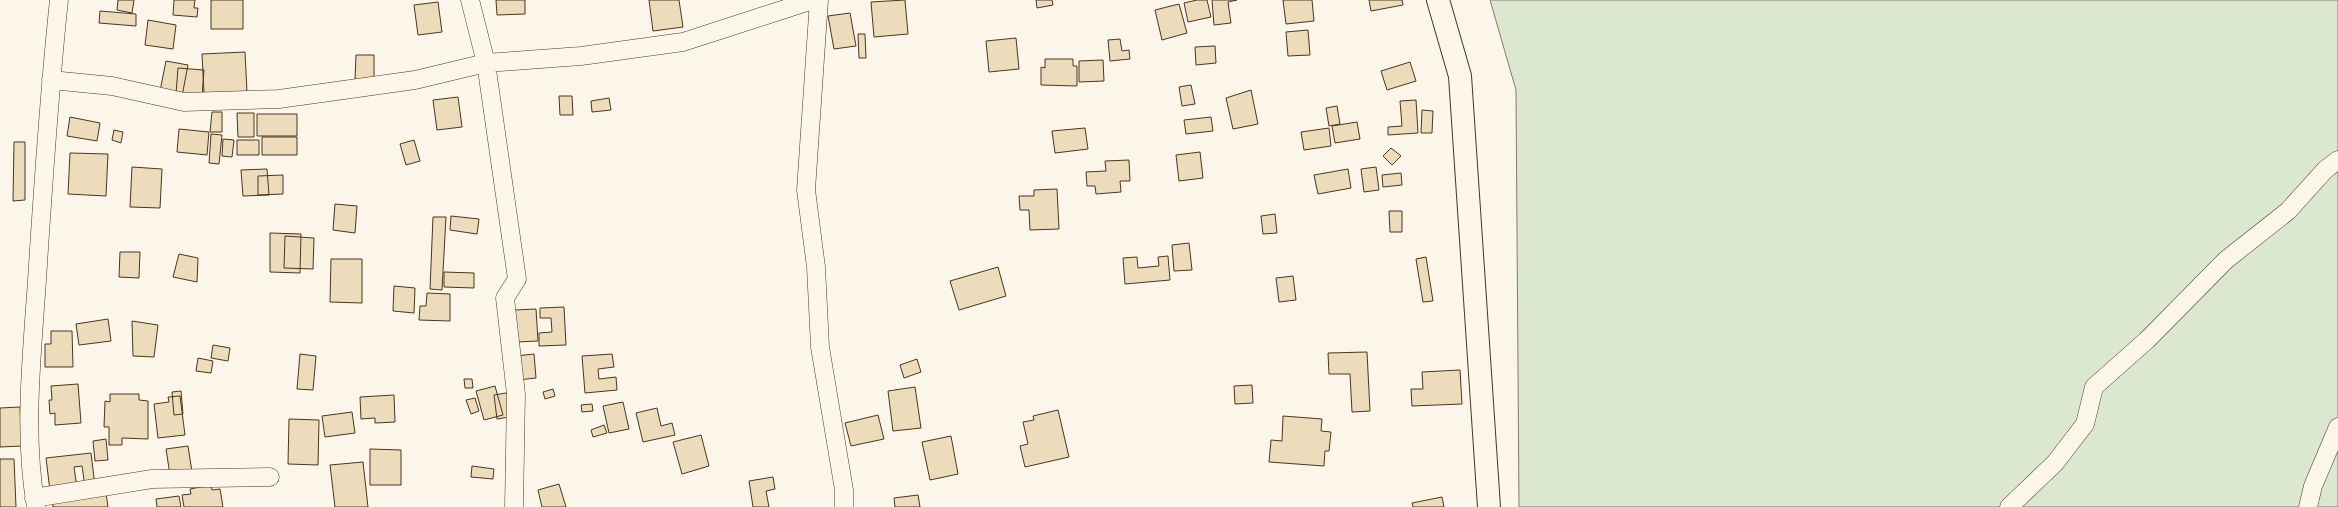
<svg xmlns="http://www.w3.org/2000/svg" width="2338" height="507" viewBox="0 0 2338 507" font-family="Barlow,sans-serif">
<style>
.green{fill:#dce7d0;stroke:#887966}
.building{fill:#ecdcbc;stroke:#4a3520}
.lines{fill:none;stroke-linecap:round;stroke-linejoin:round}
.minor-casing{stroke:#4a3520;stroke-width:19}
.tertiary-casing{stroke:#4a3520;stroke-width:24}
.minor{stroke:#fbf6e9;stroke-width:18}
.tertiary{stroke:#fbf6e9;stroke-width:22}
</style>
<rect width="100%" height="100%" fill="#fbf6e9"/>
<path class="green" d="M1490,0H2338V507H1519L1516,90Z"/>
<path class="building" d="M118,0H134L132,13L117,10Z
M174,0H195L194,8H198L197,17L173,15Z
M211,0H243V29H211Z
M496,0H525V14L497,15Z
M649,0H679L683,27L653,31Z
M905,0L908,34L874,37L871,2Z
M1036,0H1052L1053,5L1037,8Z
M1197,0H1207L1211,17L1188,22L1184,3Z
M1212,0H1237L1228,2L1231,23L1214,25Z
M1283,0H1312L1314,21L1286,24Z
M1369,0H1402L1403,5L1371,11Z
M438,2L442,32L418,35L414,5Z
M1179,4L1187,33L1162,40L1155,10Z
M100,11L136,14V26L99,23Z
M850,13L856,46L834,49L828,16Z
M148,20L176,25L173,49L145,45Z
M1308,30L1310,55L1288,56L1286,32Z
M858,34H865L866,58H859Z
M1016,38L1019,69L989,72L986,41Z
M1120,39L1122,51L1129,50L1130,59L1110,61L1108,40Z
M1215,46L1216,63L1196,65L1195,47Z
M245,52L247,92L204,93L202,54Z
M356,55H374V81H355Z
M1045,59H1073V66H1077V86L1041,85V67L1045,68Z
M1103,60L1104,81L1079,82V61Z
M166,61L188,65L182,96L160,91Z
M1410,62L1416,81L1387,90L1381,71Z
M178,68L204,70L202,97L176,94Z
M1191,85L1195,104L1182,106L1179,87Z
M1251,90L1258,124L1233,129L1226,98Z
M559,96H572L573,115H560Z
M458,97L462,127L437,130L433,100Z
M609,98L611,110L592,112L591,101Z
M1416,100L1418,133L1388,135V127L1402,126L1400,101Z
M1337,106L1340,124L1329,126L1326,108Z
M1422,110L1433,111L1432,133H1421Z
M212,112H222V132H210Z
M237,113H254V137H238Z
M257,114H297V136H257Z
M70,117L100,123L97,141L67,136Z
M1211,117L1213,131L1186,134L1184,120Z
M1357,122L1360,139L1335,143L1332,126Z
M1085,128L1088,149L1055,153L1052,131Z
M1329,128L1331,146L1304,150L1301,132Z
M179,129L209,132L207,155L177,152Z
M114,130L123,132L121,143L112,140Z
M211,134L222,135L219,164L209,163Z
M262,137H297V155H262Z
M223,139L234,140L232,157L222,156Z
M237,140H259V155H237Z
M414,140L420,161L406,165L400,144Z
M14,142H25V200L13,201Z
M1391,148L1401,156L1392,165L1383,156Z
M1200,152L1203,178L1179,181L1176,155Z
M70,153L108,154L106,196L68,194Z
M1129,160L1130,181H1120L1121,192L1096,194L1095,186H1087L1086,172L1106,171L1105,161Z
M132,167L162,169L160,208L130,207Z
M1376,167L1379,190L1364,192L1361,169Z
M267,169L269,195L243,196L241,170Z
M1348,169L1351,188L1318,194L1314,175Z
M1401,173L1402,185L1383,187L1382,175Z
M283,175V194L258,195V176Z
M1057,189L1059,229L1030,230L1029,210H1020L1019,196H1034V190Z
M335,204L357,206L355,233L333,230Z
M1389,211H1402V232H1390Z
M1275,214L1277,233L1263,234L1261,216Z
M451,216L479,219L477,234L450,230Z
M433,217H446L442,290L430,289Z
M270,233L301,234L300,273L270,272Z
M285,236L314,238L313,269L284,268Z
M1189,243L1192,270L1174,271L1172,245Z
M120,252H140L139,278L119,277Z
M179,254L198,258L197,282L173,277Z
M1168,256L1170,280L1125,284L1123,258L1137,257L1138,268L1159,266L1158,257Z
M1426,257L1433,301L1423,302L1416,259Z
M331,259H362V303L330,302Z
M998,267L1006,296L959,310L950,281Z
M444,272L474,273V288L444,287Z
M1293,276L1296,300L1279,302L1276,278Z
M394,286L415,288L414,313L393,311Z
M427,293L450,294V321L419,320L420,306H426Z
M564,307L566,345L539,346V333L552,332L551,318H540V308Z
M536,309L538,341L517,342L515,310Z
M108,319L111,341L79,345L76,324Z
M132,321L158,325L154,357L133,356Z
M51,331H72L73,367H45V344H51Z
M213,345L230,348L228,361L211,358Z
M1367,352L1370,411L1352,412L1350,374H1329L1328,353Z
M300,354L316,356L313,390L297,389Z
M534,354L536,378L518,380L516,356Z
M612,354L614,367L598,369L599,379L616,377L617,390L585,393L582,356Z
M198,358L213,361L211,373L196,371Z
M917,359L921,372L904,378L900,365Z
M1460,370L1462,404L1412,406L1411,389H1423L1422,372Z
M464,379H472L473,388H465Z
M78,384L81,423L55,425V413L50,414L49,400H52L51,386Z
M1252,385L1253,403L1235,404L1234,386Z
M495,386L503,415L484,420L476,391Z
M915,387L921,428L893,431L888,391Z
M553,389L555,396L545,399L543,392Z
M181,391L183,414L174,415L172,392Z
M512,392L516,416L497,419L494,395Z
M110,394H139V400L148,401V439L122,438V445H109V427H104L105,401L110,402Z
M394,395L395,422L375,423V418L361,419L360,397Z
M180,396L185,435L158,438L154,404L169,402L168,397Z
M475,398L479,411L471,414L466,400Z
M623,402L629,429L609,433L603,406Z
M592,404L593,411L582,412L581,405Z
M20,407L22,446L0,447V408Z
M657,408L661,426L672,423L675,435L643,442L636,413Z
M1058,410L1069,457L1025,467L1020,446L1028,444L1023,422L1034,420L1033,416Z
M352,412L355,433L325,437L322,416Z
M878,415L884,439L851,446L845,423Z
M1283,416L1322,419L1321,431L1331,432L1329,451H1325L1324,466L1269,462L1271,440L1282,441Z
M289,419L319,420L318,465L288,464Z
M604,425L607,433L593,437L591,430Z
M701,435L709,466L682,474L673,442Z
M951,436L958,474L930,480L922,442Z
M106,439L108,460L95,461L93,441Z
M188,446L192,472L170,475L166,449Z
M370,449L401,450V485H370Z
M91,453L95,486L85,487L82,466L74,467L77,488L50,491L46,458Z
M0,459H14L16,507H0Z
M363,462L368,507H335L330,465Z
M472,466L494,469L493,479L471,477Z
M773,477L775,489L766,491L769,507H753L749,481Z
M559,484L566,507H542L538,490Z
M211,485L212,490L220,489L223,507H184L182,495L191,494L190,489Z
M106,493L108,507H53L52,499Z
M918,495L920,507H895L894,498Z
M179,496L181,507H157L156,499Z
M1442,497L1444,507H1413L1412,503Z"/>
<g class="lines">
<g class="minor-casing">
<path id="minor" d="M470,0L486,63L517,279L505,298L516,394L514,507
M819,0L806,190L816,267L820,347L844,490V507
M51,80L112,86L184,102L279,99L415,80L486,63L581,56L683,42L813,0
M34,498L152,479L270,477
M36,507C23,433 32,355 37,280C43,186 49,93 59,0
M2009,507L2055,463L2085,424L2094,387L2147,340L2226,260L2288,211L2325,170L2338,160
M2308,507L2313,486L2338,427"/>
</g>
<g class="tertiary-casing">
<path id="tertiary" d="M1438,0L1460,76L1489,507"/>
</g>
<use href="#minor" class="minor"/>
<use href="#tertiary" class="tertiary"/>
</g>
</svg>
